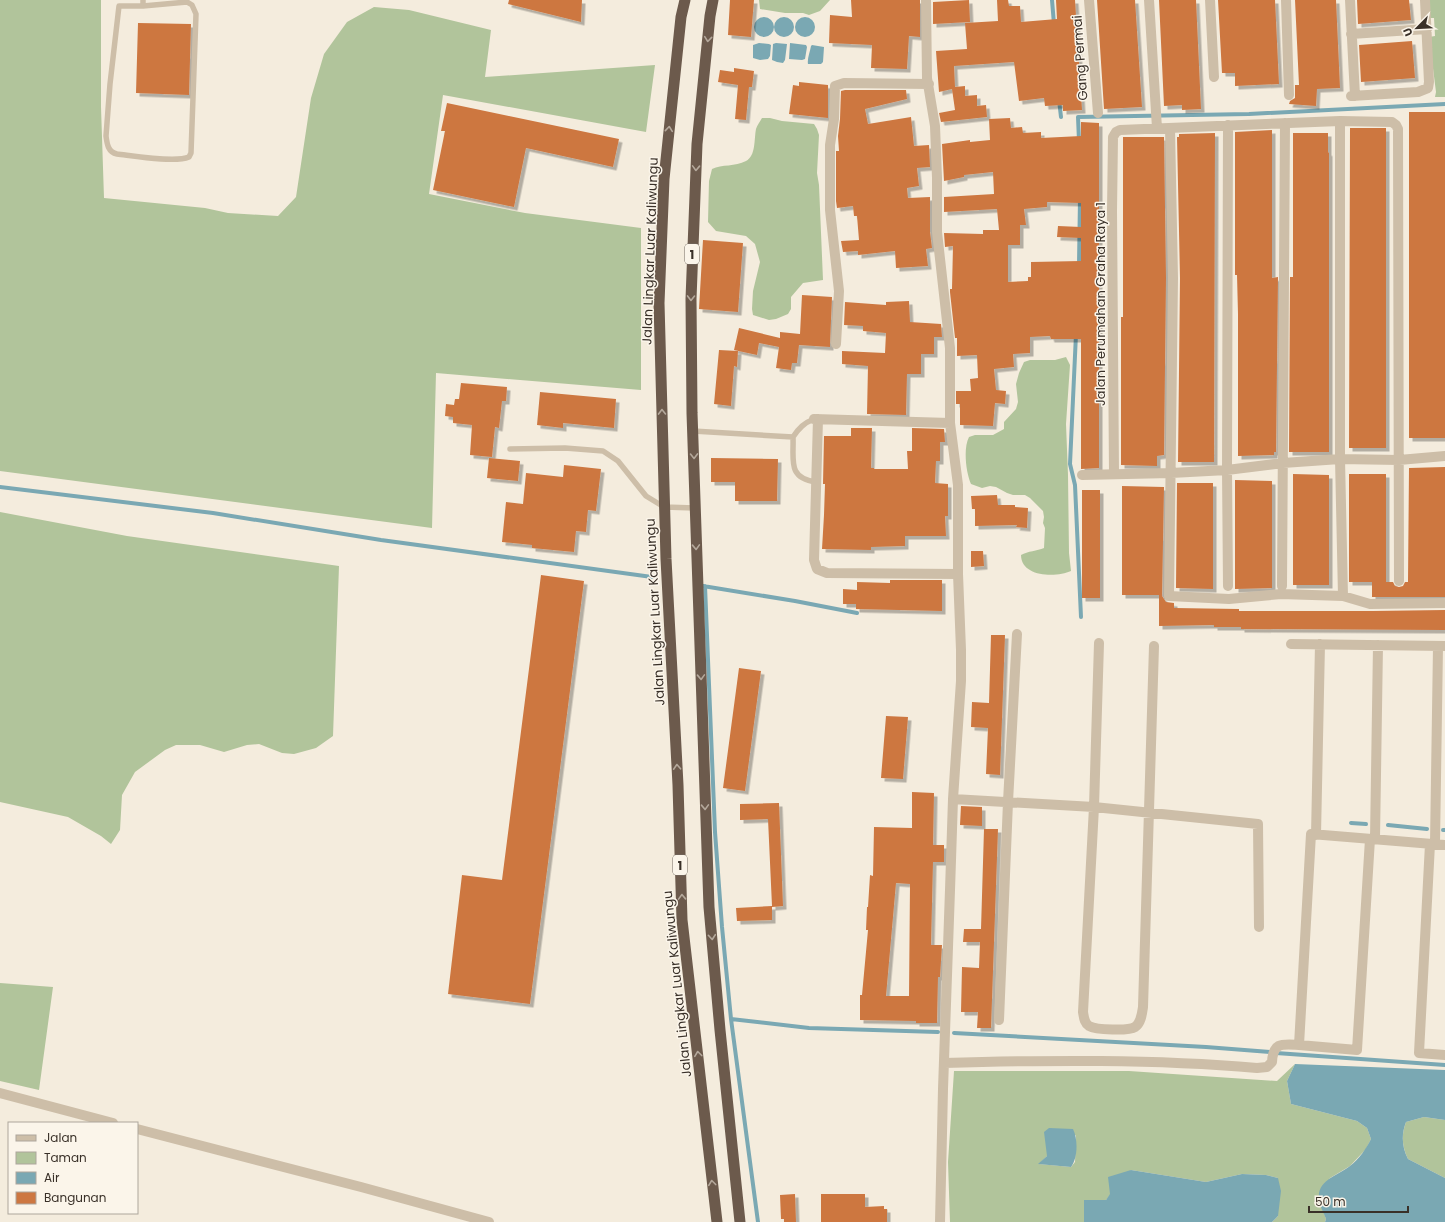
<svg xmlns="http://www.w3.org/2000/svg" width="1445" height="1222" viewBox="0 0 1445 1222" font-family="Poppins,sans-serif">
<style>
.green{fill:#b1c49b;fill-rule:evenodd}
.water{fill:#7aa8b3}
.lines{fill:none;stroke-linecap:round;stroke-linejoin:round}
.stream{stroke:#7aa8b3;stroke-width:4}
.building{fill:#cd7741;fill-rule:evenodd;filter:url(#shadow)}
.service{stroke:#cdbea8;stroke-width:5.5}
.minor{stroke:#cdbea8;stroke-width:10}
.trunk{stroke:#6c5a4c;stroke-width:11}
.oneway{stroke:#b4a89b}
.labels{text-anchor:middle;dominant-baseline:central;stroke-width:3;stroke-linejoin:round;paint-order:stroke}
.shield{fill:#fbf5ea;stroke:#736b62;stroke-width:1}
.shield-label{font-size:12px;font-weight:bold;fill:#393028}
.street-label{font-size:13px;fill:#393028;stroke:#fbf5ea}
</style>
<defs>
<filter id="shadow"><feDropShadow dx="3.5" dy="3.5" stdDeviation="0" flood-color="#0004"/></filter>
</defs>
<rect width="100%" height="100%" fill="#f4ecdd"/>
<path class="green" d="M0,0H101V107L104,198L205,208L228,213L278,216L296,197L311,98L324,54L347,22L374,7L409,10L491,30L485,77L655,65L646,132L443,95L429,194L525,213L641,228V390L436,373L432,528L0,471Z
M759,0H830L820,11L809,15L803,13H785L760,9Z
M1427,0H1445V97H1435L1436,92L1429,37L1435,36L1434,18H1428Z
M762,118H770L782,121L814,124L817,129L819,135L817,173L819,185L823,280L803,283L791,297V309L788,314L776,319L769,320L753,315L752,309L753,291L760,262L755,244L746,236L716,231L708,222L709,181L712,169C722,164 735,167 746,161C756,156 754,139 756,129C757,125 760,122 762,118Z
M1066,357L1070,365L1066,424L1068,475L1069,553L1071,571C1056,578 1021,577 1021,555C1028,551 1037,551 1044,548L1045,528L1043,523L1044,517L1043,511L1030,498L1025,495H1013L1007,493L996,487L990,486L982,488L971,484C966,473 963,448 969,437L975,435H993L1004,429V422L1016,409L1018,402L1016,384L1019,373L1024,362L1030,360H1055Z
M0,512L127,536L339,566L333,736L316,748L294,754L282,753L259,744L247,745L224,752L200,745H176L165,750L135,772L122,795L120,830L111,844L101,836L68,817L0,802Z
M0,983L53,987L39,1090L0,1081Z
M1295,1064L1287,1081L1291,1104L1357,1121L1367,1128L1371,1139L1366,1149L1350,1166L1330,1178L1319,1198L1326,1219L1325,1222H1272L1278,1216V1178L1266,1175L1242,1174L1206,1182L1131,1170L1106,1200H1084V1222H950L948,1162L954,1071H1129L1277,1081ZM1076,1135L1075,1162L1071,1167L1039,1164L1047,1156Z
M1424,1117L1445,1120V1178L1408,1159C1402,1146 1401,1136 1406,1122Z"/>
<path class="water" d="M754 27a10 10 0 1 1 20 0a10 10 0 1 1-20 0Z
M774 27a10 10 0 1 1 20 0a10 10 0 1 1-20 0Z
M795 27a10 10 0 1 1 20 0a10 10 0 1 1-20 0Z
M759,43L769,44L771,45L770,56L768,59L760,60L753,58V45Z
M776,43L787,44L785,60L783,63L777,62L772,60L773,44Z
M790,43L806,45L807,47L805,59L802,60L789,59Z
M812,45L824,47L823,62L821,64H808C807,59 810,52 811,46Z
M1295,1064L1445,1070V1120L1424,1117L1406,1122C1401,1135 1402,1147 1408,1159L1445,1178V1222H1325L1326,1219C1324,1213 1319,1205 1319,1198C1317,1180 1339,1175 1350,1166C1359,1159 1366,1149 1371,1139L1367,1128L1357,1121L1291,1104L1287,1081Z
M1049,1128L1073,1129C1078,1139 1078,1158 1071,1167L1038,1164L1047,1156L1044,1132Z
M1131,1170L1206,1182L1242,1174L1266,1175L1278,1178L1281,1191L1278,1216L1272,1222H1084V1200H1106L1110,1194L1108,1177Z"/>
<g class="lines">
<path class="stream" d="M1052,0L1054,24
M1059,100L1061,117
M1079,141L1078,117L1249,114L1445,104
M1079,265L1080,198
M1076,334L1070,464L1075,485L1081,617
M0,487L213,513L381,540L652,577
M703,586L795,601L857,613
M705,586L715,832L722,927L731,1019L758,1222
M1351,823L1366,824
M1388,825L1427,829
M1443,830H1445
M731,1019L809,1028L938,1032
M954,1033L1206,1047L1270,1052
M1276,1053L1445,1065"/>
</g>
<path class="building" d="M509,0H582L581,22L508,4Z
M730,0H754L751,37L728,35Z
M851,0H920V37L909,36L907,69L871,68L872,45L829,43L830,15L852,17Z
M969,0L970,22L933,24V2Z
M997,0H1008L1009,6H1020L1021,22L1057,19L1056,0H1075L1082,110L1063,111V105L1045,106L1044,98L1019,101L1014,62L954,66L955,87L965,86V96L977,95V106L986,105L987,117L941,122L939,113L955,110L952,89L939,92L936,51L967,49L965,23L998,21Z
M1097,0H1135L1142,107L1104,109Z
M1159,0H1196L1201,109L1182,110V105L1164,106Z
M1218,0H1275L1279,84L1235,86V73H1222Z
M1295,0H1336L1340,88L1317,89L1316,106L1289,104L1290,101L1295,98V85H1299Z
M1357,0H1409L1411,20L1358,24Z
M138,23L191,24L189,95L136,93Z
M1412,41L1415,78L1361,82L1359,45Z
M734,68L754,71L752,87H749L746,120L735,119L738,85L718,82L720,70L734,72Z
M799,82L828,85V118L789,114L793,85L799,86Z
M845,90H906L907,99L865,109L868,124L911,117L914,146L929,145L930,167L917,168L919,186L907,188L908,198L930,197V232L932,248L926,249L928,266L896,268L895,251L858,255V251L843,252L841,241L859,240L857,216H854L853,206L837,208L836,201V151H839L838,136L840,119L841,91Z
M447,103L619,139L613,167L526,148L514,207L433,190L445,131H441Z
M1409,112H1445V438H1409Z
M1010,118L1011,128L1022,127L1023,133L1041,132V138L1081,136V122L1099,123V468L1081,469V339H1051L1050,336L1030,337V353L1013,354L1014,367L994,369L996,390L1006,391L1005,404L995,403L993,426L960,425V404H956V391H971L970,379L978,378L977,355L957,356V338H955L950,292V289H952L953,246L945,247L944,233L983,234V230H999L997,209L944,212V197L994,194L993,172L964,175V177L944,181L942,144L970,140V142L990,140L989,119ZM1047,202L1081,203V227L1058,226L1057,237L1081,238V261L1031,262V277H1028V281L1008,282V245H1020V225H1026L1024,209L1047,207Z
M1350,128H1386V448H1349Z
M1272,130V278L1278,277L1276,452H1274V455L1238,456V314L1237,275H1235V132Z
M1215,133L1214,462H1178L1180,278L1177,137H1179V134Z
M1293,133H1328V152L1329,153V452H1289L1290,277H1293Z
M1123,137H1164L1166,278L1164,455L1157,456V466L1121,465V317H1123Z
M703,240L743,243L738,312L699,309Z
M802,295L832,297L830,344V347L799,345L797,363H792L791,370L776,368L779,347L759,343L757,355L734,350L739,328L780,338V332L800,334Z
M909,301L910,322L941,324L942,337H934V354H921V374H907L906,415L867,414L868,366L842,364V351L885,353L886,333L863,331V326L844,325L845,302L886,305V302Z
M719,350L738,351L737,367L734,366L731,406L714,404Z
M461,383L507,387L506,401H502L499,428L495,427L492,457L470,455L472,425L453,423V417L445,416L446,404L454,405L455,399H459Z
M540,392L616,399L614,428L563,423V428L537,425Z
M851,428H872L871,468H874V469H908L907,451H912V428L944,429L945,442H940V461H936L935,483L948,484V516H945L946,536H905V546L871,547V550L822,549L824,515L825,484H823L824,436H851Z
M489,458L520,461L518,481L487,478Z
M711,458L778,459L777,501H735V482H711Z
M564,465L601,469L596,511L588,510L586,532L576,531L574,552L532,548V545L502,542L506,502L523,504L526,473L563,477Z
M1445,467V597H1372V582H1349V474H1386V582H1393L1395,586L1399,587L1403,586L1405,582H1408L1409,468Z
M1293,474L1329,475V585H1293Z
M1235,480L1272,481V588L1235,589Z
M1177,483H1213V589L1176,588Z
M1122,486L1164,487L1162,596L1166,602L1174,603V608L1239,609V611H1373L1445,610V630L1241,629V627H1214V625L1159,626V595H1122Z
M1082,490H1100V598H1082Z
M997,495L998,505H1015V507L1028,508L1027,528L1016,527L1017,525L975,526V509H972L971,496Z
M971,551H983L984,566L971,567Z
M541,575L584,581L530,1004L448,994L462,875L502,880Z
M890,580H942V611L856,609V604H843V589L857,590V582L890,583Z
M991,635H1005L1000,775L986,774L988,728L971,727L972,702L989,703Z
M739,668L761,671L745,791L723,788Z
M886,716L908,717L903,779L881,778Z
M912,792L934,793L933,845H944V862H933L931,945H942L940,977H938L937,1023H916V1021L860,1020V995H862L868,930H866L867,907H868L870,875L873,876L874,827L912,828ZM896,883L910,884L909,996H886Z
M779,803L783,906L772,907V920L737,921L736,908L772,906L768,819L740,820V804Z
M961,806L982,807V826L960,825Z
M984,829H998L991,1028H977L978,1012H961L962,967L979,968L980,942H963L964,929H981Z
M795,1194L796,1222H784V1219H781L780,1195Z
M821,1194H865V1207L884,1206V1209H887V1222H821Z"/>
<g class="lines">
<path class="service" d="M143,6L187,2L192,5L196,14L191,153L189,157C175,163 134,156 117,154C108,152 107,144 106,136L110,84L119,6H143V0
M693,431L793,437C799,428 804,423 814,419
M793,437C794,460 787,478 816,482
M510,449L565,448L603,451L618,461L646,496L664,507L695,508"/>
<path class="minor" d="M926,0L927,78L935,126L937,178V232L950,348V423L958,485V574L961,650V681L953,799L950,890L943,1089L940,1222
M1089,0L1098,113
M1149,0L1157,128
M1210,0L1214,77
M1286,0L1289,95
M1350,0L1355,96
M1351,34L1427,29
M1351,96L1418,92L1428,88L1429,82L1425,0
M1340,121V459L1343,596
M1170,128L1173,278L1169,596L1229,599L1281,594L1343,596L1370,604L1445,603
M836,344L839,291L830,210V145L834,119L835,86L844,83L929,84
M814,419L950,423
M818,419L814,560L817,569L827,573L958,574
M1114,474L1112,211L1113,137L1116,132L1120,130L1340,121L1392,122L1396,125L1398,129L1399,581
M1082,475L1171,473L1227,470L1283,463L1340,459L1399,460L1445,456
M1228,586L1227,470L1228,125
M1282,586L1285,123
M1099,643L1094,807L1083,1012C1084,1017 1084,1023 1089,1026C1096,1030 1129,1031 1135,1027C1141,1023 1142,1014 1143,1007L1154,646
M1291,644L1445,646
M953,799L1094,807L1258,824L1259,927
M1316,835L1320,644
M1375,839L1378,645
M1430,844L1419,1053L1445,1055
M1435,844L1438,646
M999,1020L1008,802L1017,634
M1299,1045L1357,1050L1370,839
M944,1063C1048,1060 1153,1059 1257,1068L1267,1067L1272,1062C1273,1042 1282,1044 1299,1045L1311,834L1445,845
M0,1093L113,1123
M137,1129L361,1187L489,1222"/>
<path class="trunk" d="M685,0L681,17L664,179L659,303L666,559L678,785L682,920L717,1222
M713,0L710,16L697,144L691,299L692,413L709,907L720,1030L740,1222"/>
</g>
<defs><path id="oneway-chevron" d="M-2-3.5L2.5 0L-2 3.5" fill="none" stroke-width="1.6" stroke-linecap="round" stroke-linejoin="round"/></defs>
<g class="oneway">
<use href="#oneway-chevron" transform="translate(708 39) rotate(96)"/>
<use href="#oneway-chevron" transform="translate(669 129) rotate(-84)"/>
<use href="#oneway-chevron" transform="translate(696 168) rotate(92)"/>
<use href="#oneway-chevron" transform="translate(691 298) rotate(91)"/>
<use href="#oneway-chevron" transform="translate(662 412) rotate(-91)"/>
<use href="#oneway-chevron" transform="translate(694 456) rotate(89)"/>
<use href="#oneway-chevron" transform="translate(696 547) rotate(88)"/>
<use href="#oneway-chevron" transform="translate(701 677) rotate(88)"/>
<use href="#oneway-chevron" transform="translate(677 767) rotate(-93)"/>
<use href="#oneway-chevron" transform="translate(705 807) rotate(88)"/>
<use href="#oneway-chevron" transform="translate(682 897) rotate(-92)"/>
<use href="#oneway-chevron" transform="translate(712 937) rotate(85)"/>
<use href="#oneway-chevron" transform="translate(698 1054) rotate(-97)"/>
<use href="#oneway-chevron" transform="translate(712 1183) rotate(-97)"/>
</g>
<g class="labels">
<g class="shield">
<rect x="685" y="244" width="14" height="20" rx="3"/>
<rect x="673" y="855" width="14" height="20" rx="3"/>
</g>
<g class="shield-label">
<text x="692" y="254">1</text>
<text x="680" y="865">1</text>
</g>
<g class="street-label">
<text transform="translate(1080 58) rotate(-94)">Gang Permai</text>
<text transform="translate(650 251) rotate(-88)">Jalan Lingkar Luar Kaliwungu</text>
<text transform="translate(1100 304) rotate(-90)">Jalan Perumahan Graha Raya 1</text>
<text transform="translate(655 612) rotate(-93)">Jalan Lingkar Luar Kaliwungu</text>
<text transform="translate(677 984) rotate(-96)">Jalan Lingkar Luar Kaliwungu</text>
</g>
</g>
<rect x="8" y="1122" width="130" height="92" fill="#fbf5ea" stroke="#ada69c"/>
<rect x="16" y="1135" width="20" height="6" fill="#cdbea8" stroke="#ada69c"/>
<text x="44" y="1142" font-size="12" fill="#393028">Jalan</text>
<rect x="16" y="1152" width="20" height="12" fill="#b1c49b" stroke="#ada69c"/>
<text x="44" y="1162" font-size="12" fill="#393028">Taman</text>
<rect x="16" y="1172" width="20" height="12" fill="#7aa8b3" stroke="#ada69c"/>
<text x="44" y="1182" font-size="12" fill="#393028">Air</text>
<rect x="16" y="1192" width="20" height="12" fill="#cd7741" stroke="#ada69c"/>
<text x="44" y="1202" font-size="12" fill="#393028">Bangunan</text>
<g transform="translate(1417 28) rotate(246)" stroke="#fbf5ea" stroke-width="3" paint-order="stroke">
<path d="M0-3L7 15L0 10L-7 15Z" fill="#393028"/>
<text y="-6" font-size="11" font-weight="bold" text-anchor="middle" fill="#393028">U</text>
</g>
<path d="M1309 1206v6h99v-6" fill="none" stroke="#393028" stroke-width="2"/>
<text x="1315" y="1206" font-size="12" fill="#393028" stroke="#fbf5ea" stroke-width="3" paint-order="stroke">50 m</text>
</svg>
